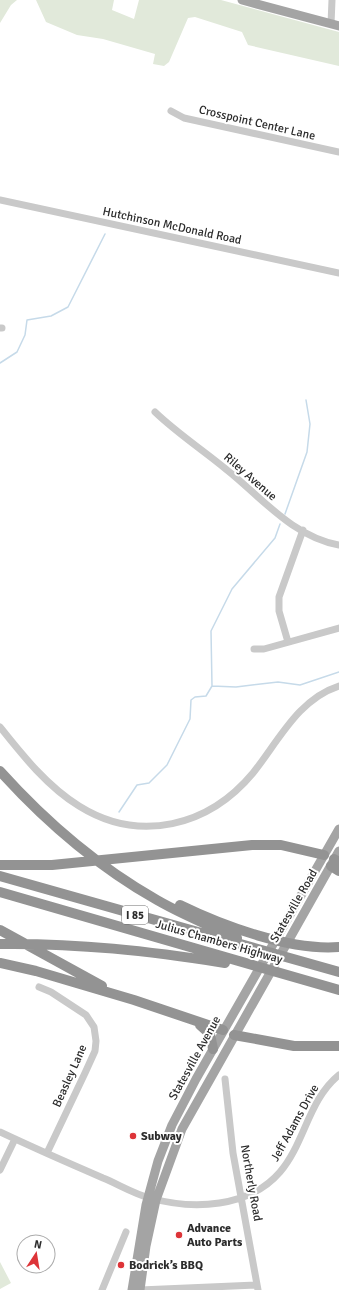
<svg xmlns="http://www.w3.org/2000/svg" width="339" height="1290" viewBox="0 0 339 1290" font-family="Signika,sans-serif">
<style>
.green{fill:#e1e9da}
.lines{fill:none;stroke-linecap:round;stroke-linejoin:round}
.stream{stroke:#c6dae9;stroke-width:1.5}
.minor{stroke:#c9c9c9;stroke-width:7}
.major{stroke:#a4a4a4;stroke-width:9}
.highway{stroke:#939393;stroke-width:10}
.poi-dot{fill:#dd3438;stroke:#fff;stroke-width:1.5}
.labels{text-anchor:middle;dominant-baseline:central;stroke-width:4;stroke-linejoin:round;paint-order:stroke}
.shield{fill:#fff;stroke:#6b6b6b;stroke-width:1}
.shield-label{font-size:11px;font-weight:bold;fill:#2c2c2c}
.street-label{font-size:12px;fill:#2c2c2c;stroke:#fff}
.poi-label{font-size:12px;font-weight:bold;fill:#2c2c2c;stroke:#fff;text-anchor:start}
</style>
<rect width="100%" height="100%" fill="#fff"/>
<path class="green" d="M0,0H17L11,5L0,23Z
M36,0H114L112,10L134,19L139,0H221L339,32V66L248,45L242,32L195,17L188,18L169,62L164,66L153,64L155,54L103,39L77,35L46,22Z
M0,1262L11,1283L0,1289Z"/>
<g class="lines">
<path class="stream" d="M0,363L17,352L25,335L27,320L51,316L68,307L105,234
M285,514L307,452L310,424L306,400
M212,686L236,687L278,682L300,685L339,672
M119,812L137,785L149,783L167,765L190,719L191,700L195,697L206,696L212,686L211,631L232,589L275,538L280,524"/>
<path class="minor" d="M331,24L332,0
M171,111L184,118L339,152
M0,200L339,273
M0,328H2
M155,412C178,434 203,450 227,470C261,497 293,537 339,545
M288,642L279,611V597L303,530
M254,649H264L339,628
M0,727C23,756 48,787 79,806C140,844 209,826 253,773C278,742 298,699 339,686
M39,987L51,992L86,1015L94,1027L96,1041L95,1051L85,1073L47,1153
M225,1079L233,1153L258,1290
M0,1132C34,1148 68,1163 103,1178C118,1184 134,1194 150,1198C193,1210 249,1208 280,1172C305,1143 308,1100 339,1075
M0,1170L15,1139
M102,1290L126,1232
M140,1290L257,1285"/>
<path class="major" d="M242,0L339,26
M132,1290L146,1205L158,1161L172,1125L196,1079L339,829
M140,1290L146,1246L156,1200L182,1129L339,851"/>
<path class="highway" d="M0,771C45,821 99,867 157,900C183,915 210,926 237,938
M334,859L339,862
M0,865H52L252,845H281L324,855
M331,866L339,871
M0,876L339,972
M0,892L339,990
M180,905C223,926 291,951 339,947
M0,930L102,986
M0,944C78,943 149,951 225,963
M0,963L36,971L134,1000L223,1030
M200,1025L210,1034L213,1049
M234,1035L294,1046H339"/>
</g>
<g class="poi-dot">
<circle cx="133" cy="1136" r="4"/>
<circle cx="179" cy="1235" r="4"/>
<circle cx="121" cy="1265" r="4"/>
</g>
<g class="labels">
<rect class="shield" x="122" y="906" width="26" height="18" rx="3"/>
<g class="shield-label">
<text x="135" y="915">I 85</text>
</g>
<g class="street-label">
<text transform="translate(257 123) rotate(13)">Crosspoint Center Lane</text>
<text transform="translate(172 226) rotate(12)">Hutchinson McDonald Road</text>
<text transform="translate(250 477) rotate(41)">Riley Avenue</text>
<text transform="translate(294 906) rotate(-60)">Statesville Road</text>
<text transform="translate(219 942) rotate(16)">Julius Chambers Highway</text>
<text transform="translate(195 1058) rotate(-61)">Statesville Avenue</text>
<text transform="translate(70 1076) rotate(-66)">Beasley Lane</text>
<text transform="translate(295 1123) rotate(-61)">Jeff Adams Drive</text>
<text transform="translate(251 1183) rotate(80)">Northerly Road</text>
</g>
<g class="poi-label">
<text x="141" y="1136">Subway</text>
<text x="187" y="1228">Advance<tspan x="187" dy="14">Auto Parts</tspan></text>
<text x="129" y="1265">Bodrick’s BBQ</text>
</g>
</g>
<g transform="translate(36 1254) rotate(12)"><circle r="19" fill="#ffffff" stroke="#ababab"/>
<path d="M0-3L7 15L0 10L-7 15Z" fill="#dd3438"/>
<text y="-6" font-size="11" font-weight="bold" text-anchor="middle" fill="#2c2c2c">N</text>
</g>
</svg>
